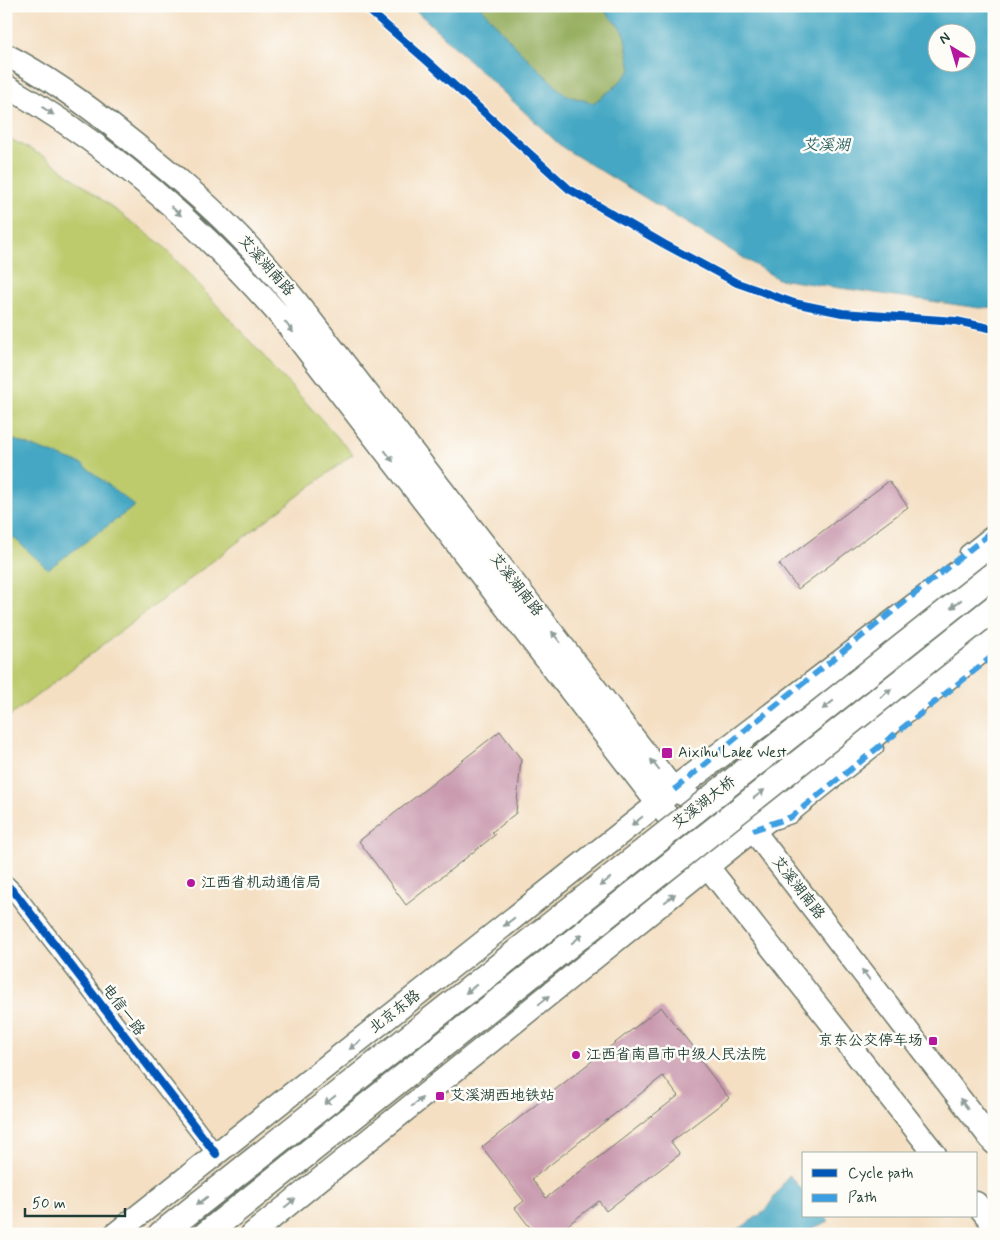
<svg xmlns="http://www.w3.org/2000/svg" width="1000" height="1240" viewBox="0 0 1000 1240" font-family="Mynerve,'LXGW WenKai TC',sans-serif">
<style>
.green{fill:#bdcb6d;stroke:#6e8450}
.forest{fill:#96af60;stroke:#5a764a}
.water{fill:#44a7c3;stroke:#32727c;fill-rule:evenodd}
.building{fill:#c999ae;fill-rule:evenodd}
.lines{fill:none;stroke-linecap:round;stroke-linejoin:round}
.pedestrian-casing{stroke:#6a7666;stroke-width:15}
.minor-casing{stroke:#6a7666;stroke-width:19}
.secondary-casing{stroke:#6a7666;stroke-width:25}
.primary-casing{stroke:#6a7666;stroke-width:28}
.pedestrian{stroke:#fff;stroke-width:12}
.minor{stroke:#fff;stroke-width:16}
.secondary{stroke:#fff;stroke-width:22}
.primary{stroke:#fff;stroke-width:25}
.primary-bridge-casing{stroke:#6a7666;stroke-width:28;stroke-linecap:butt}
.primary-bridge{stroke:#fff;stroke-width:25}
.quiet{stroke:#3c9ee2;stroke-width:6;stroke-dasharray:12 6;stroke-linecap:butt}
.cycleway-casing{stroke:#fdfcf7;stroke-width:11}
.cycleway{stroke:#0057b8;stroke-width:8}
.oneway{fill:#8f9e9a}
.poi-dot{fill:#b5179e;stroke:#fdfcf7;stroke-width:2}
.labels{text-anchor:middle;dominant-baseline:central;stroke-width:5;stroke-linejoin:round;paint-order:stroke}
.street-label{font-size:15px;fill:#1f3d34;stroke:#fdfcf7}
.poi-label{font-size:15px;fill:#1f3d34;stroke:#fdfcf7;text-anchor:start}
.water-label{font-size:16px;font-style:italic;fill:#2c6266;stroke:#fdfcf7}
</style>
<rect width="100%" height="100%" fill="#fdfcf7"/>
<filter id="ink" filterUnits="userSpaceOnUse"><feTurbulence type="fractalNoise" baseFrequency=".02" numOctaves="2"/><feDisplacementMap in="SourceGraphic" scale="10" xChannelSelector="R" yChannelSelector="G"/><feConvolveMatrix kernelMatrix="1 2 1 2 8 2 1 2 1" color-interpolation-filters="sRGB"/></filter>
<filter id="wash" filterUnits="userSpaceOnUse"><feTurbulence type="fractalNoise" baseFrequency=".0096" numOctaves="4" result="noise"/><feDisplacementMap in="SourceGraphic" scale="20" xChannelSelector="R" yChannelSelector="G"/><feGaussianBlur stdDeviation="1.12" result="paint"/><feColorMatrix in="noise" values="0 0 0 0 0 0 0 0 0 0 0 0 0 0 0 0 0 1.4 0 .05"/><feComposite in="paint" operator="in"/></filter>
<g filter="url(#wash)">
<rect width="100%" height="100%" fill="#f4dfc3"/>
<path class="green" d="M6,137L47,158L162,245L353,454L6,719Z"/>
<path class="forest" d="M480,6H600L624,32L631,70L614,88L593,103L565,95L513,44Z"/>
<path class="water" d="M411,6H480L513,44L565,95L593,103L614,88L631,70L624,32L600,6H994V307L979,308L778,279L562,147ZM938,32H968V62H938Z
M6,437L82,464L135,506L48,569L6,531Z
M789,1175L804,1192V1216H825L829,1221L813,1228L807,1234H726L742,1227L765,1211Z"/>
<g id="blocks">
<path class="building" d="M889,481L908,507L798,589L779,564Z
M500,731L521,759L516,813L492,832L495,835L406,905L359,841Z
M661,1007L695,1050L694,1052L729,1098L671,1142L680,1154L606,1211L599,1201L556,1234H535L515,1208L524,1201L482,1147ZM663,1076L678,1096L546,1198L532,1179Z"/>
</g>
</g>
<g filter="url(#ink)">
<use href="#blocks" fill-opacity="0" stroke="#6a7666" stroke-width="1"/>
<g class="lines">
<g class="pedestrian-casing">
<path id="pedestrian" d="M966,552L994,530
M774,823L791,817L877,748"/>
</g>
<g class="minor-casing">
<path id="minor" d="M6,884L16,894L216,1154"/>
</g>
<g class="secondary-casing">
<path id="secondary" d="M6,55C49,77 87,105 125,136C163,166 200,196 234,231C256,253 277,277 297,302L674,790L753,830L994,1143
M6,86C111,146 203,228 282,318L658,804L935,1154
M976,1203L994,1225
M115,1234L670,794
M252,1234L753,830"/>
</g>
<g class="primary-casing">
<path id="primary" d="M674,790L994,546
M753,830L994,640
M161,1234L509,958
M206,1234L525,980"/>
</g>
<use href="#pedestrian" class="pedestrian"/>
<use href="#minor" class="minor"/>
<use href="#secondary" class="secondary"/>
<use href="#primary" class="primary"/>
<g class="primary-bridge-casing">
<path id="primary-bridge" d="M509,958L994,574
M525,980L994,608"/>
</g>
<use href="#primary-bridge" class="primary-bridge"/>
<path class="quiet" d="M674,790L755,722L994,530
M753,830L791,817L994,655"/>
<g class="cycleway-casing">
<path id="cycleway" d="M364,6L426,60L569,189L664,244L737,283L794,303L842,313L956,321L994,329
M6,884L16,894L216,1154"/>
</g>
<use href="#cycleway" class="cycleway"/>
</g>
<defs><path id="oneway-solid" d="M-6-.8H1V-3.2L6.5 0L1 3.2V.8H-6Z" transform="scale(1.25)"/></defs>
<g class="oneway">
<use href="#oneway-solid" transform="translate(48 111) rotate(34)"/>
<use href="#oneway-solid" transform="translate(176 211) rotate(42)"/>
<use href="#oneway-solid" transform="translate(289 327) rotate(52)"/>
<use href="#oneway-solid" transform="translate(389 456) rotate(52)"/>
<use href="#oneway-solid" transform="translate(956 604) rotate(142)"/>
<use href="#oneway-solid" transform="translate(556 637) rotate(-128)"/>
<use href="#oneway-solid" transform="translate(886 693) rotate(-38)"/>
<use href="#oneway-solid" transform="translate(828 705) rotate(142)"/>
<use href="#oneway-solid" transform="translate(655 765) rotate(-128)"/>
<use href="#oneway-solid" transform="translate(759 794) rotate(-38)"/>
<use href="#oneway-solid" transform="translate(637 821) rotate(142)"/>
<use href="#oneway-solid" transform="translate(605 882) rotate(142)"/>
<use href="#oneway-solid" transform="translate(670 898) rotate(-39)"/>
<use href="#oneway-solid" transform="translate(509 922) rotate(142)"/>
<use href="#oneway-solid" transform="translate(577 939) rotate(-38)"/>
<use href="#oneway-solid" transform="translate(866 975) rotate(-128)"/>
<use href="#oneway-solid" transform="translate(471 989) rotate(142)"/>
<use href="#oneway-solid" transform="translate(544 1000) rotate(-39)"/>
<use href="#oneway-solid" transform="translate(355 1045) rotate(142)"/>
<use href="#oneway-solid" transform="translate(330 1100) rotate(142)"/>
<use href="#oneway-solid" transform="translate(417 1102) rotate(-39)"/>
<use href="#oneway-solid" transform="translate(964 1104) rotate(-127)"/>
<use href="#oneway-solid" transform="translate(202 1201) rotate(142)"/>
<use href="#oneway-solid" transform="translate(290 1203) rotate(-39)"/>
</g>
</g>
<g class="poi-dot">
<rect x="661" y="747" width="12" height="12" rx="2.5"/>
<circle cx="191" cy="883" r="5"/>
<rect x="928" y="1036" width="10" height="10" rx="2.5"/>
<circle cx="576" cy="1055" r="5"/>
<rect x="435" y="1091" width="10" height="10" rx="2.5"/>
</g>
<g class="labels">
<g class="street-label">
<text transform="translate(266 266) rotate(48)">艾溪湖南路</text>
<text transform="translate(516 585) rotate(52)">艾溪湖南路</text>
<text transform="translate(704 803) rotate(-38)">艾溪湖大桥</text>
<text transform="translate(798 888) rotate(52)">艾溪湖南路</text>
<text transform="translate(123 1010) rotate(53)">电信一路</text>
<text transform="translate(395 1012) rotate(-38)">北京东路</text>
</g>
<g class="poi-label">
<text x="678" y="753">Aixihu Lake West</text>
<text x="201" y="883">江西省机动通信局</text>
<text x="923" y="1041" text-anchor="end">京东公交停车场</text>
<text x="586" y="1055">江西省南昌市中级人民法院</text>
<text x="450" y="1096">艾溪湖西地铁站</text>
</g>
<g class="water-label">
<text x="826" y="145">艾溪湖</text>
</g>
</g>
<rect width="1000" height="1240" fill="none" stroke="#fdfcf7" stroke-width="25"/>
<rect x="802" y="1152" width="175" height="65" fill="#fdfcf7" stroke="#a4b0a9"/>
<rect x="812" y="1169" width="25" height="8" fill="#0057b8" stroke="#a4b0a9"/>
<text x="848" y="1178" font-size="15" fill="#1f3d34">Cycle path</text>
<rect x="812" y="1194" width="25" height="8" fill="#3c9ee2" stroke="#a4b0a9"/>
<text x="848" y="1202" font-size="15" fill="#1f3d34">Path</text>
<g transform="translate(952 48) rotate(322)"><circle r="24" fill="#fdfcf7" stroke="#a4b0a9"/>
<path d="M0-4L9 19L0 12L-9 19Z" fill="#b5179e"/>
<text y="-8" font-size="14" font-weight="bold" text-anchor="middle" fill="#1f3d34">N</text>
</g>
<path d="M25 1208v8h100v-8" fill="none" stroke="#1f3d34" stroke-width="2.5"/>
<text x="32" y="1208" font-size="15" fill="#1f3d34" stroke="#fdfcf7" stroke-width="4" paint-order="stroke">50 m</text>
</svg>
